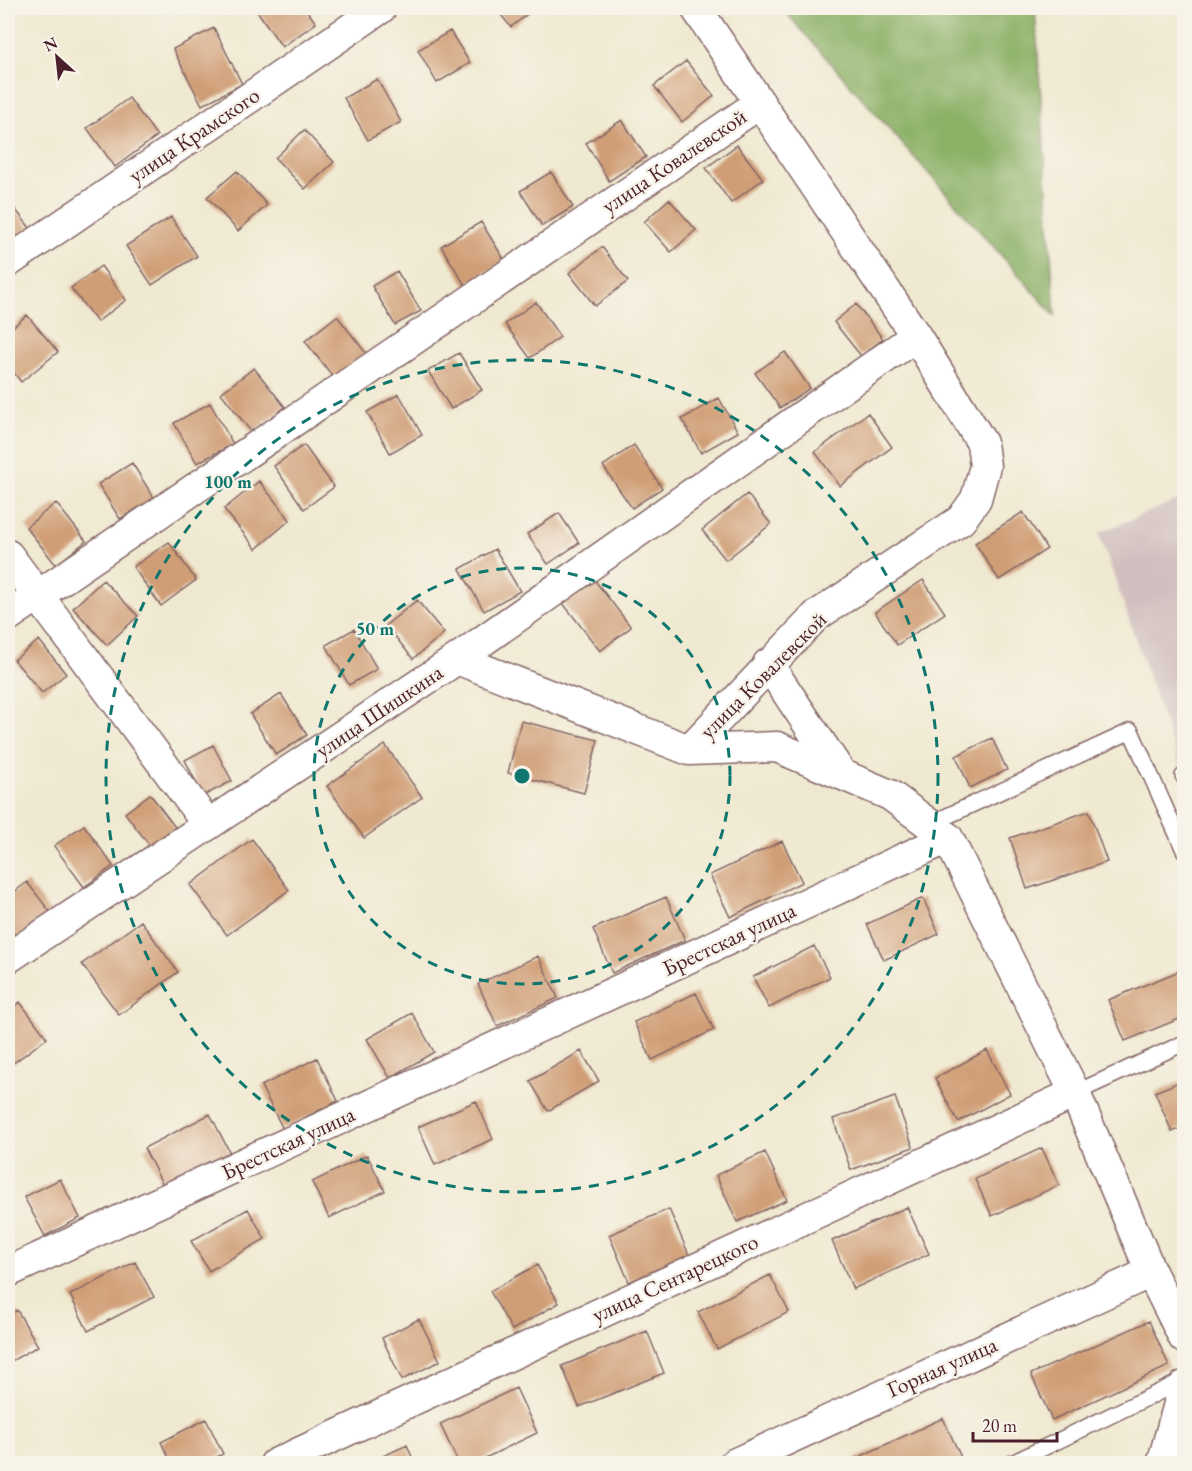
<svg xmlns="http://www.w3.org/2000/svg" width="1192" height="1471" viewBox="0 0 1192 1471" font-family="'EB Garamond',serif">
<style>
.industrial{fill:#d1bfbf}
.forest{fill:#8bb166;stroke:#6a6848;stroke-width:1.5}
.building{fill:#d09e76}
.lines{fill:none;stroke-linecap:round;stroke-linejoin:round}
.service-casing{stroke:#846665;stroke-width:18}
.minor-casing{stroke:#846665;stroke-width:33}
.service{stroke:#fff;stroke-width:15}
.minor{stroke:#fff;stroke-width:30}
.ring{fill:none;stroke:#0f766e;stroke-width:3;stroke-dasharray:10 8}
.labels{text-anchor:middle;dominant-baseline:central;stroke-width:5;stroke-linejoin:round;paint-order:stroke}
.street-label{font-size:22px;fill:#4a1f2b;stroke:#f7f3e8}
.centre{fill:#0f766e;stroke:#f7f3e8;stroke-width:3}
.ring-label{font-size:18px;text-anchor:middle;font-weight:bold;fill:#0f766e;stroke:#f7f3e8;stroke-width:5;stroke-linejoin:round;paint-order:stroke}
</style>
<rect width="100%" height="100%" fill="#f7f3e8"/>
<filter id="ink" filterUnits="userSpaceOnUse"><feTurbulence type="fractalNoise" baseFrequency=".0167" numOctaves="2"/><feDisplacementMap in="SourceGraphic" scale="12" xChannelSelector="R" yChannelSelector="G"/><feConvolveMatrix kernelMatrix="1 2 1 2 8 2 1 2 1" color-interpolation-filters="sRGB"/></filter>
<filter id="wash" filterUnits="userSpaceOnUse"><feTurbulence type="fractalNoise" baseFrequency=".008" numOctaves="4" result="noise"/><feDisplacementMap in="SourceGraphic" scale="24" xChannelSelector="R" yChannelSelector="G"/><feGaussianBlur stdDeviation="1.35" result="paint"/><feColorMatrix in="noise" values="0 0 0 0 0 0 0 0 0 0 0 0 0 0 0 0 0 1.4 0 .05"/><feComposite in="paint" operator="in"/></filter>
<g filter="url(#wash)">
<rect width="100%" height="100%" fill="#f0e9d1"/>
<path class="industrial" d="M1184,497V779L1099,533Z"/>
<path class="forest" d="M782,8H1035L1055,316Z"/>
<g id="blocks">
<path class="building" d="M255,8H305L316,23L282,47Z
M495,8H535L511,27Z
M214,28L242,84L202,105L173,49Z
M450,31L470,63L437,83L418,50Z
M686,61L714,96L682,122L654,86Z
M377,79L401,122L368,140L344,98Z
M129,98L157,136L115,167L87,128Z
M622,120L646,157L609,181L586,143Z
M304,130L334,162L305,189L275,158Z
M737,145L763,179L731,203L706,168Z
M237,171L267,205L238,231L207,197Z
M551,172L573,207L542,226L520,191Z
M669,199L696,230L671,252L644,222Z
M8,200L30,228L8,246Z
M171,217L197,256L152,285L126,246Z
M481,222L505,261L465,285L441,246Z
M602,247L628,281L595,306L569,273Z
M101,266L126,300L97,322L71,288Z
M397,271L421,311L395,325L372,286Z
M536,302L560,337L530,358L505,324Z
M856,304L883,339L861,356L834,322Z
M27,315L58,352L21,382L8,365V331Z
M337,316L366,353L334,378L305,341Z
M785,352L810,388L780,408L755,373Z
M459,353L482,390L451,409L428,371Z
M254,368L285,407L252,433L221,393Z
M399,394L422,435L390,453L367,412Z
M719,398L738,432L701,453L682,419Z
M210,403L233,444L197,463L174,423Z
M868,413L892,447L840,486L815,452Z
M304,445L334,487L304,509L274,466Z
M634,445L662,488L632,508L603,466Z
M132,463L154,498L120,519L98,484Z
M259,481L290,520L256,549L224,509Z
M747,494L771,524L726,560L702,530Z
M56,503L86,541L56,565L26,527Z
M1023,512L1047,549L999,580L975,543Z
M559,513L579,543L548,564L527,534Z
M169,542L196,580L161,606L133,567Z
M495,549L520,591L484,611L460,569Z
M593,578L631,627L600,651L562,602Z
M103,580L138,616L107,645L73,608Z
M923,580L945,613L897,645L875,612Z
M417,600L444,633L413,659L386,625Z
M354,629L377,669L349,685L326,645Z
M39,640L66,674L42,693L14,660Z
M281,694L307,735L276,755L250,714Z
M521,721L598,740L584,793L508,773Z
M992,738L1007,770L970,788L956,756Z
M213,745L232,781L203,796L185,760Z
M385,745L422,797L364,838L327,786Z
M150,794L175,827L150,846L125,813Z
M1089,811L1107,862L1027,889L1010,838Z
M84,825L113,866L84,887L54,846Z
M252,839L289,890L227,935L190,885Z
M782,841L802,882L730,917L710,875Z
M27,882L51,913L18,939L8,926V897Z
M666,897L685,940L612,973L593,929Z
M923,898L939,934L884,960L867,924Z
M141,921L178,972L119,1015L82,964Z
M814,946L830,977L769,1008L753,977Z
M538,956L558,998L497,1026L478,984Z
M1184,969V1017L1125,1041L1108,1000Z
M696,993L714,1030L652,1060L634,1022Z
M20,1002L47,1038L8,1067V1011Z
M412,1013L434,1052L390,1078L367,1039Z
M987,1050L1010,1094L958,1122L935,1078Z
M581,1051L599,1081L548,1111L530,1081Z
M317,1058L338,1101L283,1129L261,1086Z
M1184,1080V1127L1172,1132L1155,1092Z
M895,1097L913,1147L851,1170L833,1119Z
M476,1101L493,1139L435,1165L418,1127Z
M210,1114L230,1153L164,1187L144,1148Z
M1042,1148L1059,1185L992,1216L975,1179Z
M765,1152L787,1200L737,1222L716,1175Z
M367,1155L385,1191L329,1218L312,1182Z
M60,1179L80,1218L45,1236L24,1197Z
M907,1207L929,1254L853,1289L832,1241Z
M248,1209L265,1239L209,1271L191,1241Z
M669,1209L689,1255L629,1282L609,1235Z
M135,1262L154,1297L88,1331L70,1295Z
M537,1265L559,1303L512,1330L490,1291Z
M770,1275L789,1312L717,1349L698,1312Z
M17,1310L38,1346L8,1363V1316Z
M419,1319L440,1361L402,1380L382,1338Z
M1149,1321L1169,1366L1052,1420L1031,1374Z
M647,1331L664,1373L579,1407L562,1366Z
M516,1388L537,1433L473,1464H459L440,1424Z
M943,1418L964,1464H844Z
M206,1419L223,1454L203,1464H172L161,1442Z
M407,1445L415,1464H366Z"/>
</g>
</g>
<g filter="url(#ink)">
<use href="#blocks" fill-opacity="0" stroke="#846665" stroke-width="1.5"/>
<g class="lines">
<g class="service-casing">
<path id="service" d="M1183,776L1184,777
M930,824L1131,731L1184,850
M1075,1093L1184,1043
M1010,1464L1184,1380"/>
</g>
<g class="minor-casing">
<path id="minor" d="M8,262L381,8
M8,555L208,825
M8,616L760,103
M457,659L916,336
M768,664L840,772
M689,750L816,616L961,520L976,499L985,466L982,443L916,336L696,8
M8,958L457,659L689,750L777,747L890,795L948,838
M8,1272L948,838L1075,1093L1151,1272L1184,1338
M275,1464L1075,1093
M734,1464L1151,1272
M1162,1464L1184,1386"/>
</g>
<use href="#service" class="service"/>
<use href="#minor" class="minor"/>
</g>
</g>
<g class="ring">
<circle cx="522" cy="776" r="208"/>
<circle cx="522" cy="776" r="416"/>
</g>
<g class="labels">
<g class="street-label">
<text transform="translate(194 135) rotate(-34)">улица Крамского</text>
<text transform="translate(674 161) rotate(-34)">улица Ковалевской</text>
<text transform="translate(763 675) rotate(-45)">улица Ковалевской</text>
<text transform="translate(379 711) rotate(-34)">улица Шишкина</text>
<text transform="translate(729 939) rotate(-25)">Брестская улица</text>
<text transform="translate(288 1143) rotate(-25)">Брестская улица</text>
<text transform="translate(675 1278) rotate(-25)">улица Сентарецкого</text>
<text transform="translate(942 1367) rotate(-24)">Горная улица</text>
</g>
</g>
<circle cx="522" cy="776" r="9" class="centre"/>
<g class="ring-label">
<text x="228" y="488">100 m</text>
<text x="375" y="635">50 m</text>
</g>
<rect width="1192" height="1471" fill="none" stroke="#f7f3e8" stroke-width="30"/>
<g transform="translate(57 57) rotate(333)" stroke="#f7f3e8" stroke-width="4.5" paint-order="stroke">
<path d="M0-4.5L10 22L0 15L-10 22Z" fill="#4a1f2b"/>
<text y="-9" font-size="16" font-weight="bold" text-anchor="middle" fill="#4a1f2b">N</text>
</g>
<path d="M973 1432v9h84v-9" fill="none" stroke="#4a1f2b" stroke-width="3"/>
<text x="982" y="1432" font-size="18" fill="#4a1f2b" stroke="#f7f3e8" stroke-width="4.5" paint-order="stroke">20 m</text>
</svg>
